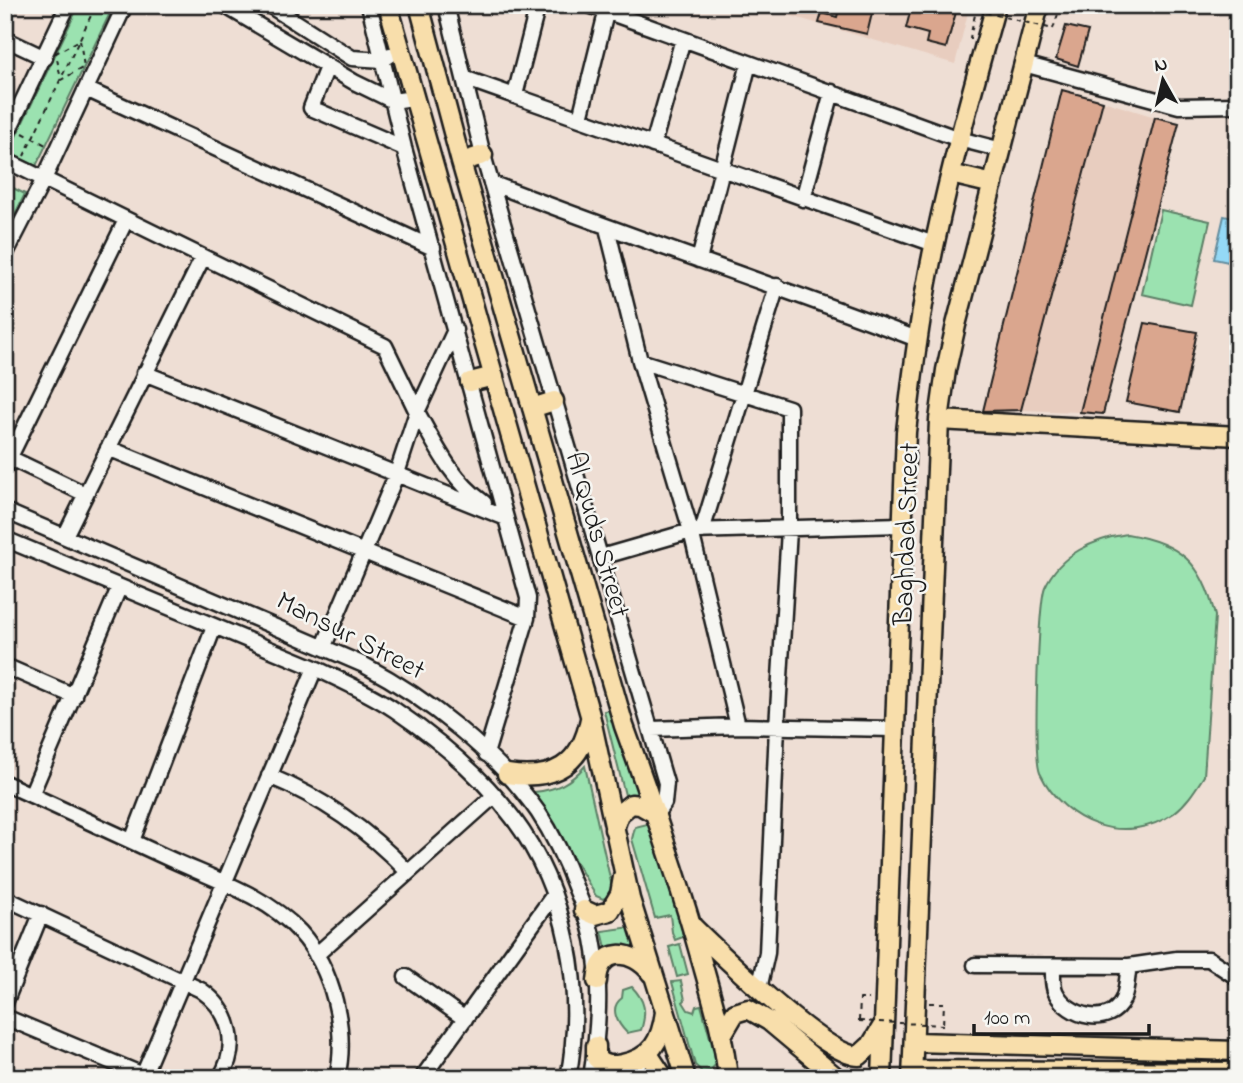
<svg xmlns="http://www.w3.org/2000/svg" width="1243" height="1083" viewBox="0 0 1243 1083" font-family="'Indie Flower',sans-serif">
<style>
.built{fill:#e8cdbf}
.green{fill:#9be2b0;stroke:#5c7f66;stroke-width:2}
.water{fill:#94d9f6;stroke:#648d9f;stroke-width:2}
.building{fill:#daa68e;stroke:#1c1c1c;stroke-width:2}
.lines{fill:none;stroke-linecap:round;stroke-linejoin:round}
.minor-casing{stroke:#1c1c1c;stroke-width:19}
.major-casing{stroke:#1c1c1c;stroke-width:23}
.path{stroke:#1c1c1c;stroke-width:2;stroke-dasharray:5 5;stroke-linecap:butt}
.minor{stroke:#f6f6f2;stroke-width:14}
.major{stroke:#f8deab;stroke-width:18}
.path-bridge{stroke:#1c1c1c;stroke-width:2;stroke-dasharray:5 5;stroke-linecap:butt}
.labels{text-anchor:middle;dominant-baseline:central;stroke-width:5;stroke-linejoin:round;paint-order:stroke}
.street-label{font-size:28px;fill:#1c1c1c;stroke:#f6f6f2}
</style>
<rect width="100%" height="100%" fill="#eeded4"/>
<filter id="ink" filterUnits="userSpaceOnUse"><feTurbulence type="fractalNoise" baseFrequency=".0143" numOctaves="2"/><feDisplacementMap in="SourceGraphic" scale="14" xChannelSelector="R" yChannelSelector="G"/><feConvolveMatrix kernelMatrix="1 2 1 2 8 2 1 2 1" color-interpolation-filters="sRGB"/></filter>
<g filter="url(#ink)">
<path class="built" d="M769,5H970L955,64L768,9Z
M1103,101L1155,117L1080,412L1021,410Z"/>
<path class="green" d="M79,5H114L36,166L8,153Z
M5,184L25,194L5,234Z
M1161,210L1210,221L1191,305L1142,294Z
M1127,534C1180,543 1203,563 1215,616L1204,776C1195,790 1187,803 1174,813C1125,847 1064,824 1040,773C1033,757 1038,603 1045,587C1060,554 1094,539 1127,534Z
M614,709L641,798L627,803L604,711Z
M585,766L612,887L611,895L603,899L596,896L534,792C556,790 570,783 585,766Z
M647,824L655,831L680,917L683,937L675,940L672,932L670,915L655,918L632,839L635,827Z
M631,927L636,947L607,952L602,931Z
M680,944L688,974L677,977L669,947Z
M681,981L685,1000L683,1002L688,1010L694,1012L696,1006L701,1005L717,1063L710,1071L702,1072L695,1065L672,982Z
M632,987C645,1000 647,1012 641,1030L627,1033C618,1024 608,1008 622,998L623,990Z"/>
<path class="water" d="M1224,216L1238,219V264L1214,259Z"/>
<path class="building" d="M840,5H874L867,34L819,23L822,13L837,17Z
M912,5H958L946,48L926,43L928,34L906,28Z
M1066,26L1088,31L1078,66L1056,59Z
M1062,90L1103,101L1021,410L983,411Z
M1155,117L1179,123L1103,414L1080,412Z
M1145,323L1197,332L1180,412L1126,402Z"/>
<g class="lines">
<g class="minor-casing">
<path id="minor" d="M224,5L354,82L393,101L413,98
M269,5L352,58L383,60L390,55
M369,5L404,148L528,598L527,618L486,754
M446,5L483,155L666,783L664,803L656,814
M589,5L959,139L1002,150
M5,39L45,58
M1024,64L1179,106L1238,105
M327,67L311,108L404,148
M464,78L934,244
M86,89L433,248
M515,95L538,5
M580,118L608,5
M5,138L68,5
M653,145L683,39
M5,160L385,346L417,412L397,473L324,646
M491,183C632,238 775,285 917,339
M803,199L832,92
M607,228L640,361L691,531L738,726
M5,255L44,179L125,5
M699,260L749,63
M455,330L417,412C436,446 451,479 484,503
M640,361L789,408V530L777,727L767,953L759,989
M144,373L506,518
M108,448L527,618
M10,458L85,494
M5,467L126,220
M5,511L364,665C427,698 497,753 538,812C554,836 566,862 576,889C583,905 589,922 593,939C602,985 598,1032 591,1078
M702,531L777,286
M65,536L203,257
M5,539L315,668C342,681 370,693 395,710C439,740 481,775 513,818C567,890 585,991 568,1078
M601,557L691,531L901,525
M5,666L74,696
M652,729L738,726L893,729
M269,776C323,798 368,830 408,872
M5,783C60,808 115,834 170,859C214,879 267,896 300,932C333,969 348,1030 337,1078
M31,795L119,588
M132,841L214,627
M5,898L201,990C231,1011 240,1046 220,1078
M316,955L494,796
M975,965L1129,966L1177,959H1209L1238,978
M1053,966C1053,974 1052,986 1056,993C1068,1017 1110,1028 1123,999C1127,990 1127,976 1129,966
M406,977L465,1019
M5,1003L41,914
M5,1017L143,1075
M142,1078L315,668
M422,1078L553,896
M622,1078L638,1066"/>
</g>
<g class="major-casing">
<path id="major" d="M388,5L590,715L630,899L686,1078
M419,5L461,162L624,726C652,803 679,880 701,959C712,998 724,1037 728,1078
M461,162L483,155
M951,174L993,184
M470,382L494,376
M532,408L554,401
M939,420L1238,436
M507,774C553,781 581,766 590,719
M614,829L619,814L631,804L640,805L656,814
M584,910L595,915L610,911L620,894L623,877
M692,926C720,953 825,1056 859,1056L871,1045L882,1027
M597,981C599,946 633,949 651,973
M722,1035L735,1013L748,1009L769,1021L837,1078
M914,1042L1238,1051
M596,1046V1058C604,1066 611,1066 622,1064C652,1058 661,1041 665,1012
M648,1054L664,1078
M913,1070L1238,1072
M882,1078L906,432C913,368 921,305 935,242C952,162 974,84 996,5
M912,1078L939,420L946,370L956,325L1039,5"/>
</g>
<path class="path" d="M1053,29L1061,5
M972,38H970L976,10
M80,40L84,67L61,80L56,53Z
M23,133L46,145
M24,156L96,5
M5,196L10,187
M929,1003H944L943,1025
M859,1021L860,999H869"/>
<use href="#minor" class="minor"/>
<use href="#major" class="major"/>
<path class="path-bridge" d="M976,10L1053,29
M859,1021L943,1025"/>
</g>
</g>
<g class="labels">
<g class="street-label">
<text transform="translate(908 534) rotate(-88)">Baghdad Street</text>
<text transform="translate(596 535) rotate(74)">Al Quds Street</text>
<text transform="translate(350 637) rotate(27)">Mansur Street</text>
</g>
</g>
<rect width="1243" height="1083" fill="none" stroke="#f6f6f2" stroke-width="28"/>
<rect x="14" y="14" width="1215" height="1055" fill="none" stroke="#1c1c1c" stroke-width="2.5" filter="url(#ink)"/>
<g transform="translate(1163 80) rotate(352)" stroke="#f6f6f2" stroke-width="5" paint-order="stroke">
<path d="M0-5L12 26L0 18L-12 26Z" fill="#1c1c1c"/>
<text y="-10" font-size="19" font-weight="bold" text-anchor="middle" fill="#1c1c1c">N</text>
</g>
<path d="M974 1024v10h175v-10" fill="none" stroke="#1c1c1c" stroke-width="3.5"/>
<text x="984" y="1024" font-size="21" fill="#1c1c1c" stroke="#f6f6f2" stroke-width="5" paint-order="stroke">100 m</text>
</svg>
